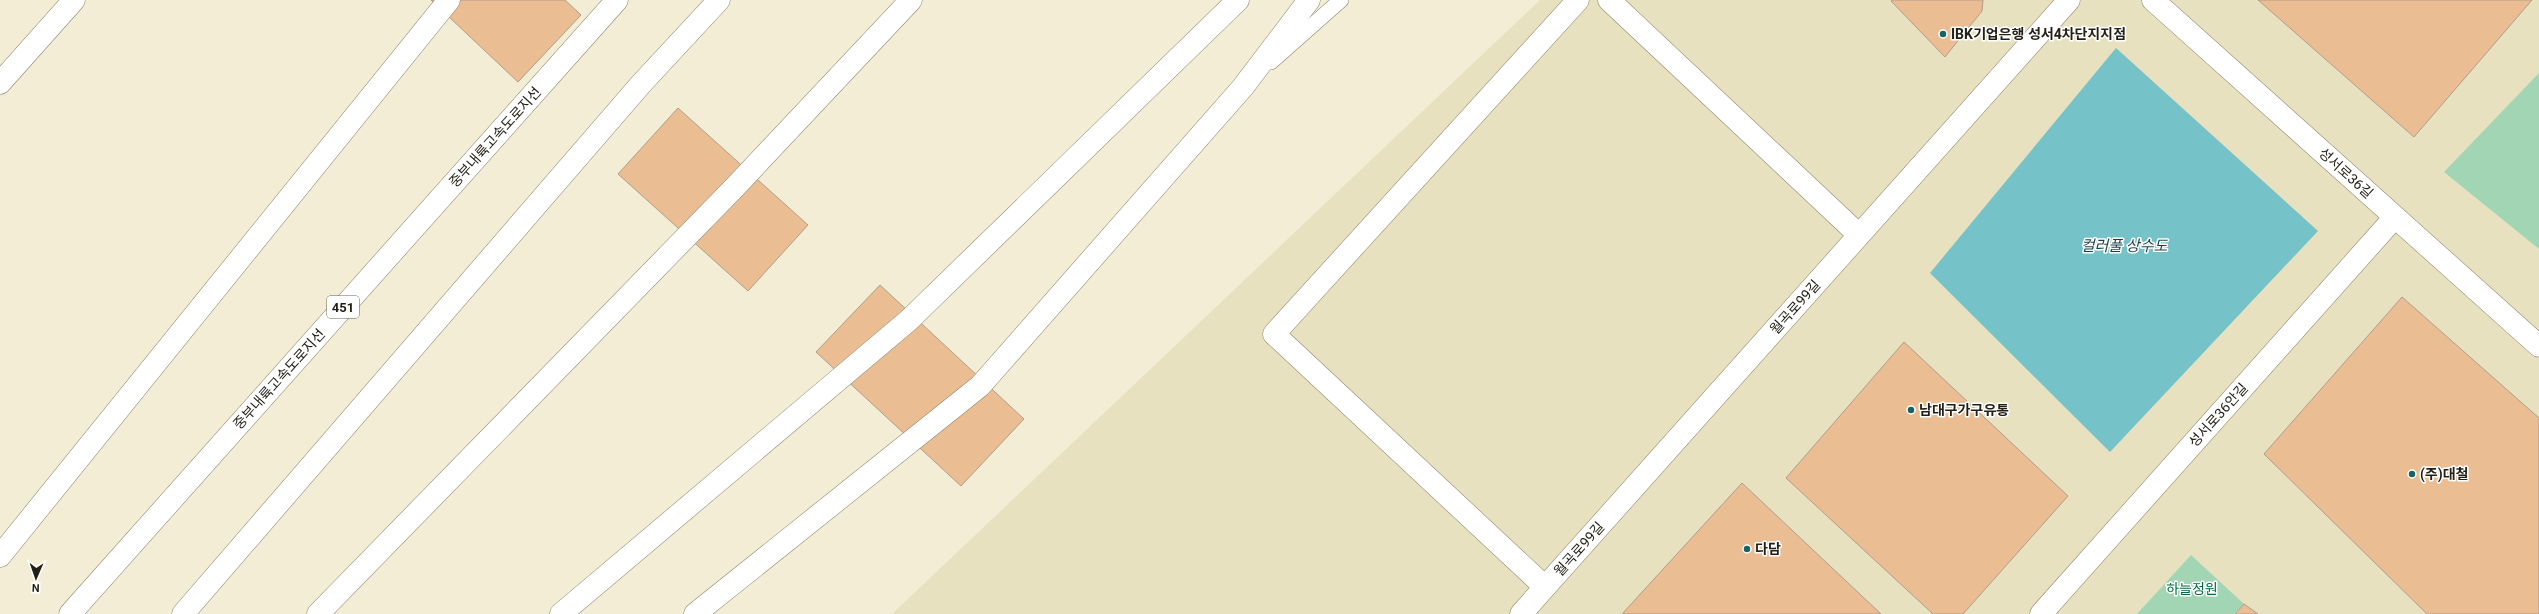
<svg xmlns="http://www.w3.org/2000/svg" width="2539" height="614" viewBox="0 0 2539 614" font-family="Roboto,'Noto Sans KR',sans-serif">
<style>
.built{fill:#e7e1c0}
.green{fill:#a2d5b4}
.water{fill:#75c2c9}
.building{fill:#ebbd93;stroke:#b09d8b}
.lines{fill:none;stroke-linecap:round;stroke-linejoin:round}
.service-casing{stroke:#89846d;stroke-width:16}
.minor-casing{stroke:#89846d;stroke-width:23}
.tertiary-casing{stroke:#89846d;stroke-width:23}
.secondary-casing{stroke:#89846d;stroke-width:23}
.motorway-casing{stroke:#89846d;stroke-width:23}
.service{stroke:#fff;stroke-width:15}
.minor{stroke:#fff;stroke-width:22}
.tertiary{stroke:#fff;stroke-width:22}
.secondary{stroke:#fff;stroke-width:22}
.motorway{stroke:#fff;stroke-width:22}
.poi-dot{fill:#156464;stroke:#fff;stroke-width:1.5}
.labels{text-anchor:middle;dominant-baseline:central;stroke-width:3;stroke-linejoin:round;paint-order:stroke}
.shield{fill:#fff;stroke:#64625c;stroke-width:1}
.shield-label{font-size:13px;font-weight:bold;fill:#211f16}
.poi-label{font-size:14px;font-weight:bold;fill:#211f16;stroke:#fff;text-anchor:start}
.street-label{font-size:14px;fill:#211f16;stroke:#fff}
.park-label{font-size:14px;fill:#09683e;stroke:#fff}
.water-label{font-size:15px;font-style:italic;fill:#1a3f43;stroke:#fff}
</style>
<rect width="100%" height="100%" fill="#f2edd4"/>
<path class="built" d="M1540,0H2539V614H892Z"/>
<path class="green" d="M2539,73V249L2444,172Z
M2191,555L2244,604L2234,614H2137Z"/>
<path class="water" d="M2116,48L2318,231L2110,452L1930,273Z"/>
<path class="building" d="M431,0H565L581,15L518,82Z
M1892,0H1983L1982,11L1945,57L1891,1Z
M2258,0H2532L2414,137Z
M678,108L808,225L748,291L618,174Z
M880,285L1024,419L961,486L816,352Z
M2402,297L2539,418V614H2427L2264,454Z
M1904,342L2068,496L1963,614H1933L1786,478Z
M1742,483L1881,614H1622Z
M2244,604L2258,614H2235Z"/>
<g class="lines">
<g class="service-casing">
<path id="service" d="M1271,62L1341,0"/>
</g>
<g class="minor-casing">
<path id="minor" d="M1609,0L1859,235
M0,83L74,0
M1545,587L1274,334L1578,0"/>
</g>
<g class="tertiary-casing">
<path id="tertiary" d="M2153,0L2539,346
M2041,614L2395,217"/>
</g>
<g class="secondary-casing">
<path id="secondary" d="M1521,614L2069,0"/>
</g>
<g class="motorway-casing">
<path id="motorway" d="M0,556L449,0
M70,614L617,0
M183,614L641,84L719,0
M318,614L734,188L911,0
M561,614L909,320L1238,0
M695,614L980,386L1243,87L1309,0"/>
</g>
<use href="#service" class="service"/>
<use href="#minor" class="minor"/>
<use href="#tertiary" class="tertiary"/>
<use href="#secondary" class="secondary"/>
<use href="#motorway" class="motorway"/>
</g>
<g class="poi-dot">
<circle cx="1943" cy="34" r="4"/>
<circle cx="1911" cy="410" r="4"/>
<circle cx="2412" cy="474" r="4"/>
<circle cx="1747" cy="549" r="4"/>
</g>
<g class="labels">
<rect class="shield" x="327" y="296" width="32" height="22" rx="3"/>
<g class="shield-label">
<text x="343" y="307">451</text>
</g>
<g class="poi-label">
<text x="1951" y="34">IBK기업은행 성서4차단지지점</text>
<text x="1919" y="410">남대구가구유통</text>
<text x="2420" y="474">(주)대철</text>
<text x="1755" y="549">다담</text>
</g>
<g class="street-label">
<text transform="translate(495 137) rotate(-48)">중부내륙고속도로지선</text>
<text transform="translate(2346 173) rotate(42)">성서로36길</text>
<text transform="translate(1795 307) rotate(-48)">월곡로99길</text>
<text transform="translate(279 379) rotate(-48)">중부내륙고속도로지선</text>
<text transform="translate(2218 415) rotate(-48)">성서로36안길</text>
<text transform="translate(1579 549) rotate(-48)">월곡로99길</text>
</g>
<g class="park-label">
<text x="2192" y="589">하늘정원</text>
</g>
<g class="water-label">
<text x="2124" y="246">컬러풀 상수도</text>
</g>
</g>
<g transform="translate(36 578) rotate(182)" stroke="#ffffff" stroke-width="3" paint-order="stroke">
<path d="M0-3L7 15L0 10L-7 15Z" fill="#211f16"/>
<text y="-6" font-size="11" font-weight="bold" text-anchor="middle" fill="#211f16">N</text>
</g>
</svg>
